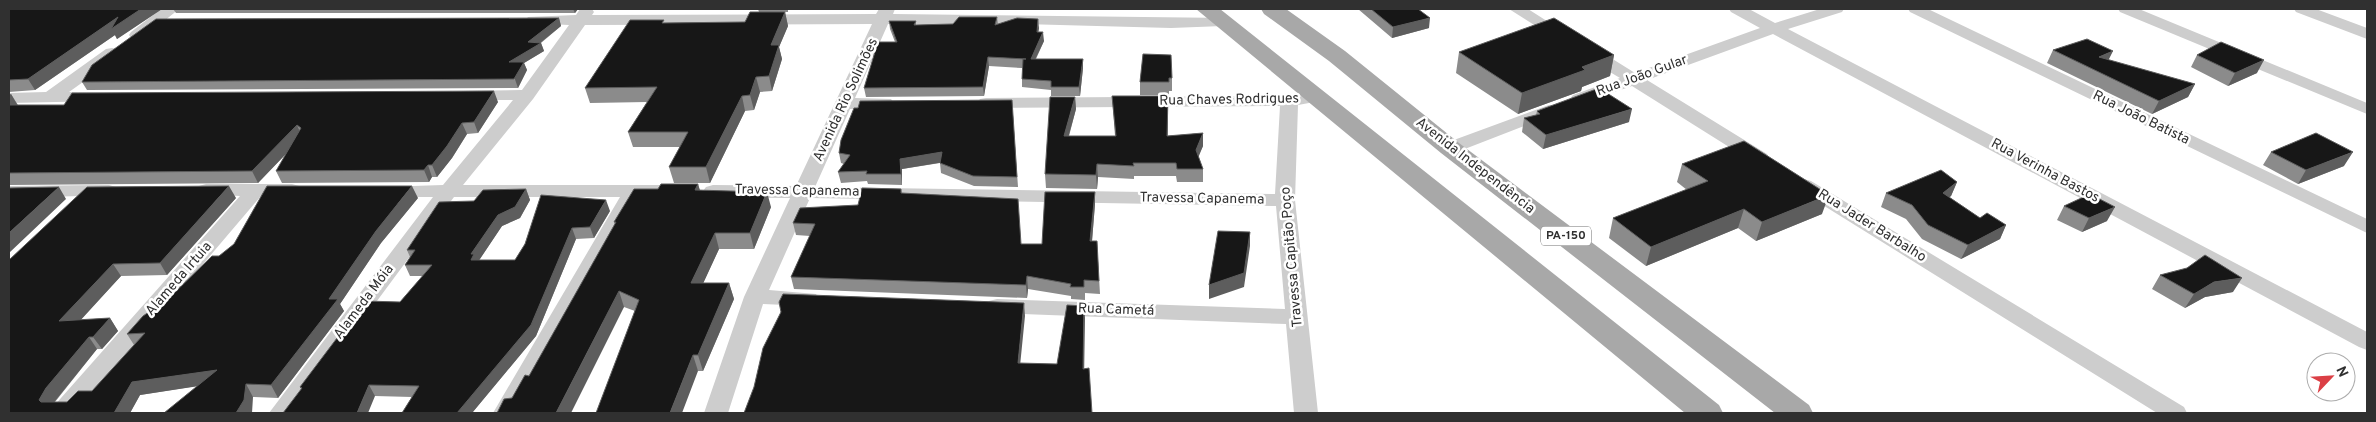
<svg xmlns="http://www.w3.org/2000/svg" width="2376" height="422" viewBox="0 0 2376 422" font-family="Overpass,sans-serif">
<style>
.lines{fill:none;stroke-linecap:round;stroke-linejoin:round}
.street{fill:#cdcdcd;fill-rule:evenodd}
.primary{fill:#a8a8a8;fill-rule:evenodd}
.wall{fill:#8b8b8b}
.shaded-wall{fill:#5d5d5d}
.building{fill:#171717;stroke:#5d5d5d}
.labels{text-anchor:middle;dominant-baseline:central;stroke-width:5;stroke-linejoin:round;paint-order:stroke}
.shield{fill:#fff;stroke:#6e6e6e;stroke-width:1}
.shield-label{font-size:12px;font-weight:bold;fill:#303030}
.street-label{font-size:14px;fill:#303030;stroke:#fff}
</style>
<rect width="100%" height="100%" fill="#fff"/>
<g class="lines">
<path class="street" d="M161,9H179L143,38H131L129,35L131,32Z
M580,9H592L594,12L592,15L876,14L879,9H895L893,14L1229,18L1231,21L1229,24L1223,26L1171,28L1023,24H888L855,98L891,99L894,103L891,107L850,109L815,187L1275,194L1280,106L986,108L980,107L977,103L980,99L986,98L1289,96L1314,92L1320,93L1323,97L1320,101L1298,105L1295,200L1318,413H1294L1286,324L997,313L989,311L986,306L989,301L997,299L1285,309L1276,206L810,198L769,290L816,294L819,299L816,304L808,306L763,304L728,413H704L744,297L790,198L713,197L706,195L703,191L706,187L713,185L796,186L872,24L585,25L533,99L463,185H659L666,187L669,191L666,195L636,197L638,199L517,413H493L620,197H454L294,413H269L433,197H388L381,195L378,191L381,187L443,185L513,100H468L462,99L459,95L462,91L522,90L569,25L528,23L526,20L528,17L576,15Z
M1509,9H1528L1572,37L1570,40H1558Z
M1729,9H1749L1775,23L1820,9H1844L1842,12L1788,29L2367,332V350L2359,347L1773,34L1647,80L1767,154L1769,158L1767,162H1753L1632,86L1579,104L1573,103L1570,99L1573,95L1620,78L1583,56L1581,52L1583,48H1595L1635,73L1760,28L1731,12Z
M1908,9H1928L2367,219V233L1910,12Z
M2118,9H2139L2367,103V114L2120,12Z
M2294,9H2316L2367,28V39L2296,12Z
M112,48L118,49L120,53L118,57L69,92L103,93L106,97L103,101L9,103V93L46,92L106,49Z
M1549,105L1555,106L1558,110L1555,114L1457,152H1443L1441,148L1443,144Z
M1804,179L1811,181L2184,407L2187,413H2157L1797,189L1794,185L1797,181Z
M206,184H292L299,186L302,190L299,194L261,196L76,413H50L53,407L240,196L199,194L196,190L199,186Z
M109,185L116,187L119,191L116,195L9,198V186Z"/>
<path class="primary" d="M1196,9H1220L1719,405L1723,413H1685Z
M1261,9H1286L1345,51L1459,143L1809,405L1813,413H1775L1441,153L1329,61L1264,14Z"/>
</g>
<path class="wall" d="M9,9H162L117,39L115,35L35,90L9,92Z
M173,9H578L575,13H176Z
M758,9H788V12H785L788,26L779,47L782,59L772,91L760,92L754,110L745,111L710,183H674L669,167L680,147H633L628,132L647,102L590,103L585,88L665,23L745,22L759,12Z
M1358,9H1418L1429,28L1392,38Z
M997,17L998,24L1039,28L1038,32L1044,41L1036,59L1083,68L1080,96H1051V90L1022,87V68L989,66L984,96L866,97L864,88L895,42L890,29L889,21H916V25L953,24Z
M559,18L561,26L541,43L544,51L524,63L527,70L518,88L87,90L82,82Z
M2053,50L2108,60L2195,84L2188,97L2152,114L2047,63Z
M1459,52L1614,55L1610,76L1582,87L1581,91L1518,114L1456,73Z
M1143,54L1172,78V91H1169V95H1140V82Z
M2197,55L2257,73L2228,86L2191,67Z
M9,94H11L18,105H64L498,102L478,133L467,134L452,158L437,177H432L429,182L282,183L276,171L286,154L258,183L9,185Z
M1112,96H1168V136L1203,133V146L1198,156L1203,169V182H1177L1176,176H1134V179L1098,177L1097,189L1046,188L1045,174L1075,97L1076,109L1069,136H1115Z
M1012,100L1018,187L974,186L941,173L940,163L902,169V185L868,184L867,181L841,183L838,172L844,164L841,163L839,153Z
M1537,111L1629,122L1543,149L1522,132L1524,118L1536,115Z
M2271,152L2344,166L2298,184L2263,165Z
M1682,164L1822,214L1756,241L1738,228L1646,266L1609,238L1613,218L1687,190L1677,182Z
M1957,182L1951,196L1949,197L1980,218L2006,225L2000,239L1961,259L1922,239L1906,219L1881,207L1886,193Z
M698,184L700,190L771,207L754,249H719L703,283H729L734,299L703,371H698L635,311L624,307L529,376L615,224L614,222L658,189Z
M526,189L530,200L520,218L502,226L479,260H515L525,244L610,211L594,238L576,239L536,336L472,413H402L412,397L375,396L301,389L300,387L400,302L423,276H410L405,265L410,257L407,250L474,201Z
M901,189L902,193L1022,244H1042L1095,192V204L1092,241H1097L1100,294L1085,293V300L1071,299V296L1028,289L1027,298L794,289L791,277L810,236L796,235L793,223L858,205Z
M236,198L167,275L121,276L80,320L110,318L118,331L102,349H97L55,402H67L92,391L134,345L127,334L219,256L418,198L381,243L340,304L344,311L278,398L253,397L197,386L140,395L130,413H9V260Z
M2064,206L2107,221L2082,232L2057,220Z
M2160,275L2233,292L2205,297L2185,308L2152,289Z"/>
<path class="shaded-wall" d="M141,9H162L117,39L115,35L35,90L28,79L118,17Z
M573,9H578L575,13Z
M785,12L788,26L779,47L782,59L772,91L769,76L771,45Z
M559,18L561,26L540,43H541L544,51L524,63L527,70L518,88L509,62L528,42Z
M1430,18L1429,28L1392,38L1393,27Z
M1038,19L1039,28L1037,40V32Z
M1043,32L1044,41L1031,68V59Z
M2113,51L2107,63L2099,57Z
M1614,55L1610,76L1582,87L1581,91L1518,114L1522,93L1582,67Z
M988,57L989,66L984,96L983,87Z
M1083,59V68L1080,96L1079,87Z
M2264,60L2257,73L2228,86L2235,73Z
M756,77L760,92L754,110L750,95Z
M2195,84L2188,97L2152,114L2159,101Z
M494,91L498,102L478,133L474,122Z
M11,94L18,106L9,112V96Z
M742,96L745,111L710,183L706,167Z
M1075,97L1076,109L1065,149L1064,136Z
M1632,109L1629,122L1543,149L1546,135Z
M462,123L467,134L452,158L437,177L432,165Z
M297,125L302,137L258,183L252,171Z
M1203,133V146L1196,163V150Z
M942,152L944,162L902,169V185L901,174L900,159Z
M2353,152L2344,166L2298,184L2306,170Z
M1097,164L1098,177L1097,189L1096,175Z
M428,165L432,177L429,182L424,170Z
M1957,182L1951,196L1937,207L1943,193Z
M698,184L702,199L695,190Z
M229,186L236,198L167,275L160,263Z
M412,186L418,198L381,243L340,304L344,311L278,398L271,385L329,299L376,231Z
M59,187L66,199L9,253V233Z
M526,189L530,200L520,218L502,226L478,262L471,260V254L498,215Z
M767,192L771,207L754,249L750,233Z
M1095,192V204L1091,253L1090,241Z
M1829,195L1822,214L1756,241L1762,222Z
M606,200L610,211L594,238L590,227Z
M2115,207L2107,221L2082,232L2089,218Z
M1744,209L1738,228L1646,266L1651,247Z
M2006,225L2000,239L1961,259L1968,245Z
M572,228L576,239L536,336L472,413H457Z
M1250,232V246L1244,287L1209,299V285Z
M715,233L719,249L696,299L691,283Z
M113,264L121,276L68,334L59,321Z
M1027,276L1028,289L1027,298L1026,285Z
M2242,278L2233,292L2205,297L2185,308L2194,294L2214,282Z
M729,283L734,299L703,371L698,355Z
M619,291L624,307L571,413H556Z
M1024,303L1025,316L1019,376L1018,363Z
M1084,306L1085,318L1084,381L1083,369Z
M110,318L118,331L102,349L93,337Z
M89,337L97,349L55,401L48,412L39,400L46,388Z
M693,355L698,371L682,413H670Z
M217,370L225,382L140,395L130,413H114L132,382Z
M246,384L253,397L252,413H236Z
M369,385L375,396L368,413H357Z"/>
<path class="building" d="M9,9H141L111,29L118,17L28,79L9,80Z
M1371,9H1418L1430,18L1393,27Z
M750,12H785L771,45H779L769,76L756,77L750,95L742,96L706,167H669L688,132H628L657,87L585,88L630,20H664L662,23L745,22Z
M959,17H997L995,25L1017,18L1038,19L1037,32H1043L1031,59H1083L1079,87H1051V81L1022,79L1023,59H1026L988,57L983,87L864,88L878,42H897L889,21H916L914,25L953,24Z
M559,18L528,42L541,43L509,62H524L514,79L82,82L92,65L156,19Z
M1554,18L1614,55L1582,67L1585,70L1522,93L1459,52Z
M2087,39L2113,51L2099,57L2195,84L2159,101L2053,50Z
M2221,42L2264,60L2235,73L2197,55Z
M1143,54L1171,55L1172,78H1169V82H1140Z
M1599,88L1632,109L1546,135L1524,118L1540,114L1537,111Z
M494,91L474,122L462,123L447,146L432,165H428L424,170L276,171L301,128L297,125L252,171L9,173V105H64L72,93Z
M1112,96H1168L1167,136L1203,133L1196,150L1203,169H1177L1176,163H1133L1134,166L1097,164L1096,175L1045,174L1050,97H1075L1064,136H1116Z
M1012,100L1017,177L973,176L940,163L942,152L900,159L901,174H866L867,171L838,172L850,155L839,153L841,140L854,108H858L860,101Z
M2316,133L2353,152L2306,170L2271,152Z
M1744,141L1829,195L1762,222L1744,209L1651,247L1613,218L1708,181L1682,164Z
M1941,170L1957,182L1943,193L1980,218L1987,213L2006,225L1968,245L1928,225L1912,205L1886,193Z
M661,184H698L695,190L767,192L750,233H715L691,283H729L698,355H693L670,413H596L639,300L619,291L556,413H497L504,399L512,398L525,375L529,376L616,222H614L634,189H658Z
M229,186L160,263L113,264L59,321L110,318L93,337H89L46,388L39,400L41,402H67L78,391H92L145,333L127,334L143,316L168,299L212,256H219L234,244L267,186H412L376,231L329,299H338L271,385L246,384L244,400L236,413H164L217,370L132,382L114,413H9V260L87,187Z
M59,187L9,233V188Z
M862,188L901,189V193L1018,199L1021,244H1042L1045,192H1095L1090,241H1097L1099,281L1084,280V287H1070L1071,284L1027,276L1026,285L791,277L815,224L793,223L800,208L858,205Z
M526,189L515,207L498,215L471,254H474L471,260H515L525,244L541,195L606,200L590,227L572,228L531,325L457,413H402L419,386L369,385L357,413H283L302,388L300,387L365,301L400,302L432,265H405L415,250H407L439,202L474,201L483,190Z
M2090,194L2115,207L2089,218L2064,206Z
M1218,231L1250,232L1244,273L1209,285Z
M2205,255L2242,278L2214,282L2194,294L2160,275L2187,268Z
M783,294L1024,303L1018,363L1057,364L1067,305L1084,306L1083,369L1089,368L1092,413H744L754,387L763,348L781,312L779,302Z"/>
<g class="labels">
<rect class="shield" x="1541" y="226.5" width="50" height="19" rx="4"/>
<g class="shield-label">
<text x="1566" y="236">PA-150</text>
</g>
<g class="street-label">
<text transform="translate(1642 76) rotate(-20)">Rua João Gular</text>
<text transform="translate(846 100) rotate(-65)">Avenida Rio Solimões</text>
<text transform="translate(1229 100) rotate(-1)">Rua Chaves Rodrigues</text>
<text transform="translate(2141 118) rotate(26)">Rua João Batista</text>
<text transform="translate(1475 166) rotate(38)">Avenida Independência</text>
<text transform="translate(2045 171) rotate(28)">Rua Verinha Bastos</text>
<text transform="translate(797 191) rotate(1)">Travessa Capanema</text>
<text transform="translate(1202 199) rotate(1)">Travessa Capanema</text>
<text transform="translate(1872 226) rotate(32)">Rua Jader Barbalho</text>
<text transform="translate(1292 257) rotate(-95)">Travessa Capitão Poço</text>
<text transform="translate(179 279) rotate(-49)">Alameda Irtuia</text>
<text transform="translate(364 302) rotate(-53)">Alameda Móia</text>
<text transform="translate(1116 310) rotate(2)">Rua Cametá</text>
</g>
</g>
<rect width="2376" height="422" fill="none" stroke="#303030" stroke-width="20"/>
<g transform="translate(2331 377) rotate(65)"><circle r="24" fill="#ffffff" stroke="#acacac"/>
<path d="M0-4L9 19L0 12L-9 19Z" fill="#db3f45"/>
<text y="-8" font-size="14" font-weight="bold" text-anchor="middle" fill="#303030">N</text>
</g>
</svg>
